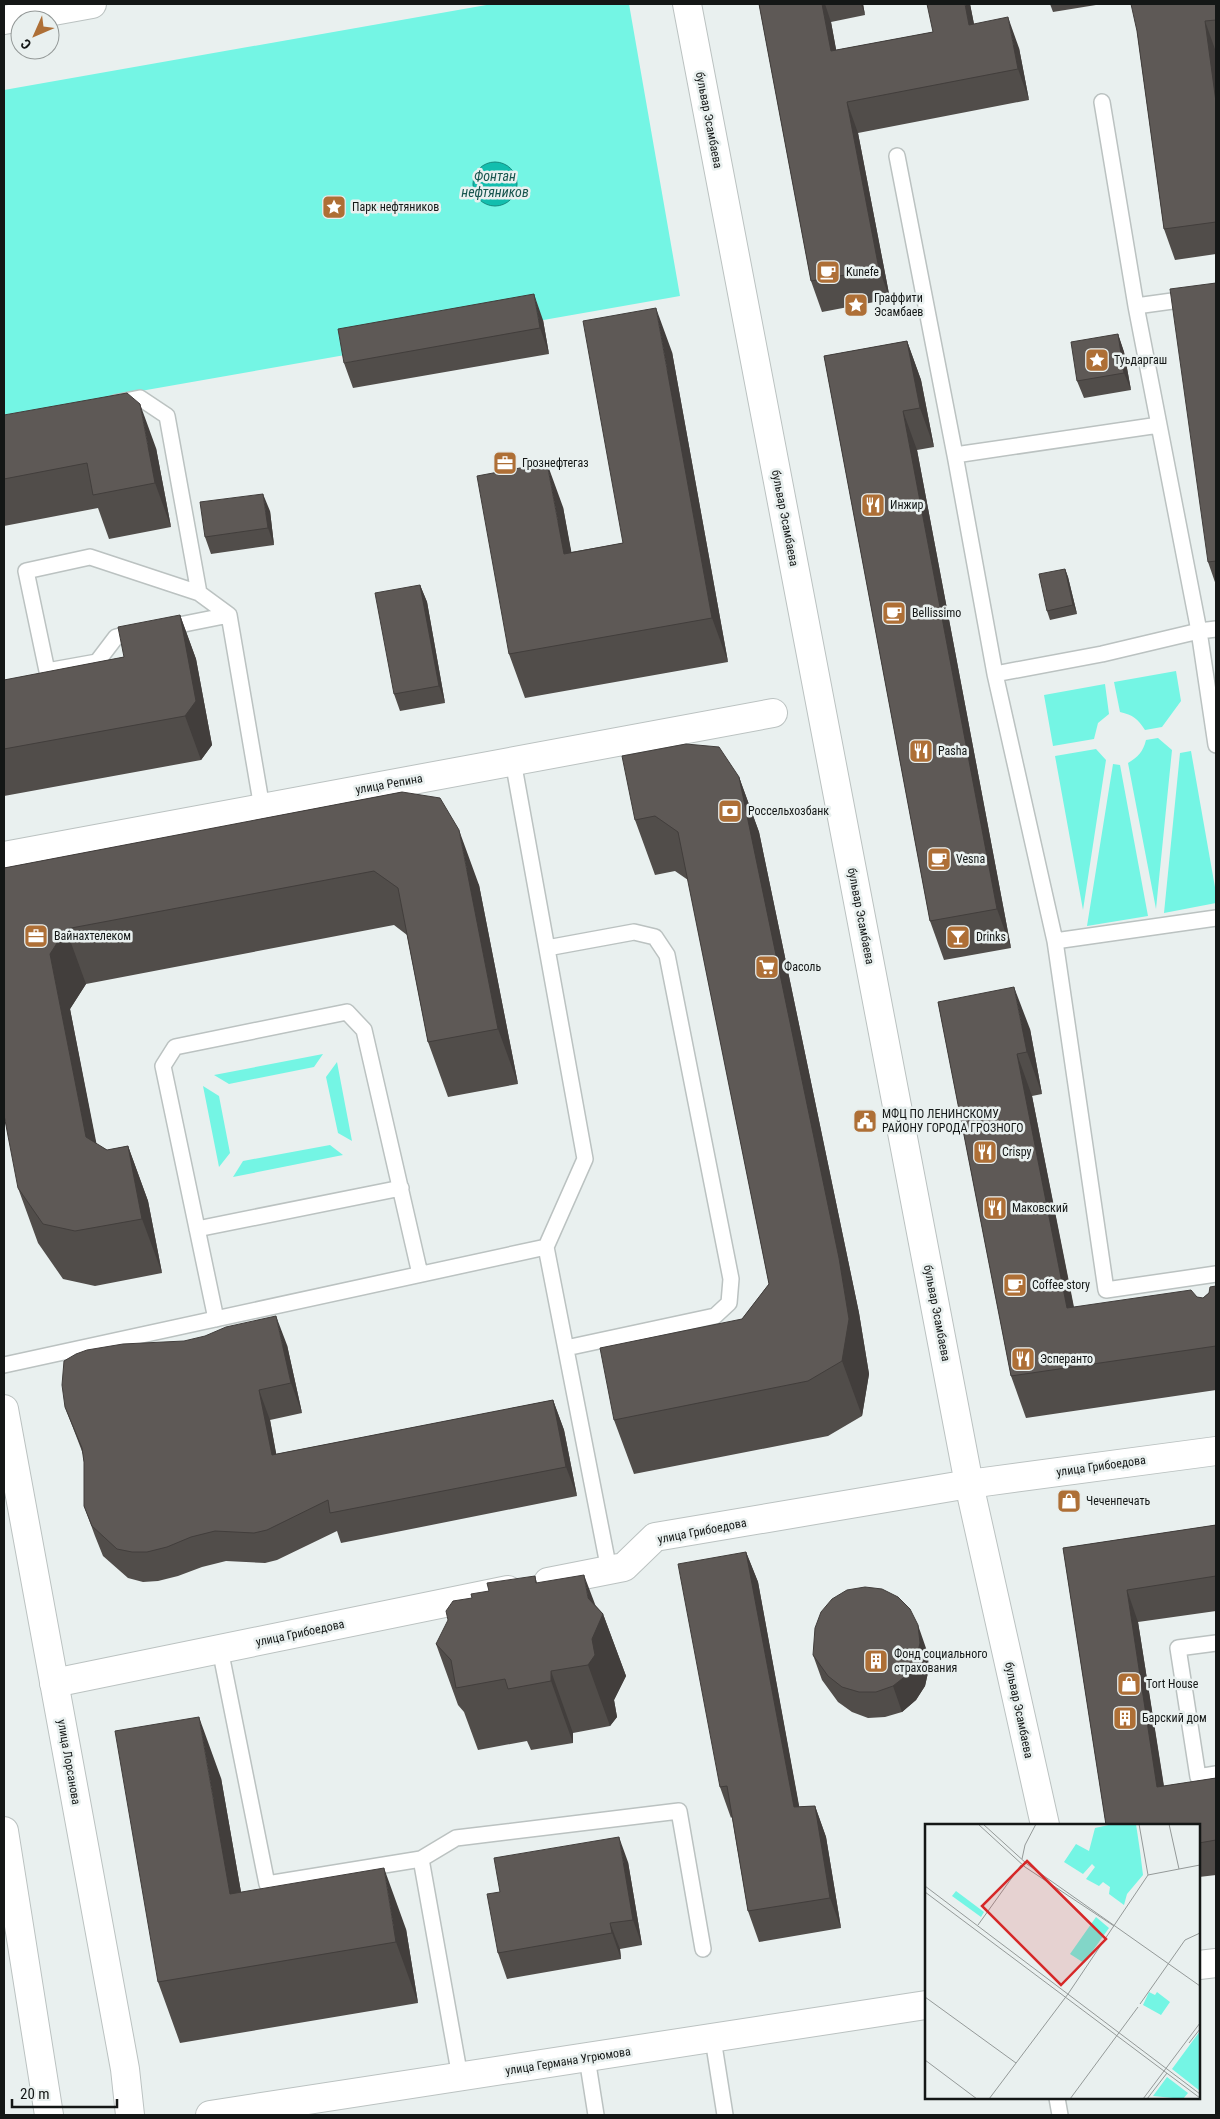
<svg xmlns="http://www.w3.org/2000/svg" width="1220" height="2119" viewBox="0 0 1220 2119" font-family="'Roboto Condensed',sans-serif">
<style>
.green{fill:#74f5e4}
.water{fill:#12beae;stroke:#138c80}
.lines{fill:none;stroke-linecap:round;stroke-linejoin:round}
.lane-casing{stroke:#bbc2c1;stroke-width:18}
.street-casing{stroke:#bbc2c1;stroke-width:30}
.secondary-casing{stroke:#bbc2c1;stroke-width:30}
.lane{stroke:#fff;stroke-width:15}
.street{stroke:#fff;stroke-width:28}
.secondary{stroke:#fff;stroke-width:28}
.wall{fill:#514d4a}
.shaded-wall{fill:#423e3c}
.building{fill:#5e5956;stroke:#423e3c}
.labels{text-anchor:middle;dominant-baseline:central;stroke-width:5;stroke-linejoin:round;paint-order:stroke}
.street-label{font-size:12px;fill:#141716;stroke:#e9f0ef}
.poi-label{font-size:12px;fill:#141716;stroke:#e9f0ef;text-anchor:start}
.water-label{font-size:14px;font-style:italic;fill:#18554e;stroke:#e9f0ef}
.inset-road{fill:none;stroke:#949998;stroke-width:1}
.view{fill:#d62828;fill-opacity:0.15;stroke:#d62828;stroke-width:2.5}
.inset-edge{fill:none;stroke:#141716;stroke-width:2.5}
</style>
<rect width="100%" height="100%" fill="#e9f0ef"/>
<path class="green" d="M492,4H629L680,296L4,415V90Z
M1176,671L1181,701L1162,727L1145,730C1138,719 1133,715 1120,712L1114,682Z
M1105,684L1109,714L1098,723L1094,739L1053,746L1044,695Z
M1158,738L1172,750L1156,909L1128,763C1138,757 1143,752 1146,740Z
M1096,749L1106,760L1083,910L1055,756Z
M1191,751L1216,893V903L1164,913L1180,753Z
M1113,764L1120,765L1148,916L1087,926Z
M323,1054L314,1067L229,1084L214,1075Z
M337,1062L352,1141L338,1133L326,1077Z
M203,1086L219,1096L230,1153L219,1167Z
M330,1145L343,1155L233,1177L243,1161Z"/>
<path class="water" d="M473 184a22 22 0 1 1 44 0a22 22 0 1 1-44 0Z"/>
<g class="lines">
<g class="lane-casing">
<path id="lane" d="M1102,102L1136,306L1159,425
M897,156L955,455
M1136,306L1216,295
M115,403L140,398L167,416L199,593L229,615L262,808
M164,628L229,615
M1216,629L1199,631L1216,745
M139,632L116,637L97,662L47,671L26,571L90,557L199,593
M995,674L1102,654L1199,631L1159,425L955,455L995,674L1055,941
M513,761L585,1159L546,1247
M1216,918L1055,941L1106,1290L1216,1274
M547,948L634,932L655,937L667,955L731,1279L729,1303L715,1316L566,1348
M197,1229L401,1188
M216,1319L163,1066L175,1047L347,1012L364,1030L420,1274
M4,1365L546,1247L609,1570
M1216,1643L1178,1648L1198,1777L1216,1774
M220,1649L267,1884L421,1859L460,2077
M421,1859L456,1838L679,1811L703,1949
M713,2039L725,2115
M587,2058L596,2115
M1057,2098L1060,2115"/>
</g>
<g class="street-casing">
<path id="street" d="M687,4L969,1484L1045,1825
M4,856L773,713
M548,1582L624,1567L655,1537L969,1484L1216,1451
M54,1683L508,1590"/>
</g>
<g class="secondary-casing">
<path id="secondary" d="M4,20L92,4
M4,1409L125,2069L130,2115
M4,1831L49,2115
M1199,1965L1216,1963
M210,2115L926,2005"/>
</g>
<use href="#lane" class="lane"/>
<use href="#street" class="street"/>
<use href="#secondary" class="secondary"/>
</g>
<path class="wall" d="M759,4H863L865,15L831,22L836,50L933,32L970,4L974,24L1019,48L1029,100L858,133L890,299L822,312L811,281Z
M1050,4H1102L1053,12Z
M1216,4V254L1175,260L1164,229L1137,31Z
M1216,283V585L1208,562Z
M543,320L549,354L353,388L344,363Z
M1118,334L1124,352L1131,390L1084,398L1077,381Z
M907,341L921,380L934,447L917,450L1011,948L944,960L930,921L824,356Z
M672,352L728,662L525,698L509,654L563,507L571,552L623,543Z
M4,415L156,448L171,527L109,539L98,508L4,526Z
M270,511L274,545L211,554L205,537Z
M1065,569L1068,577L1077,614L1050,620L1047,611Z
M420,585L427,602L445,703L400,711L394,694Z
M180,615L196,659L212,745L201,760L4,796V671L5,680L124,657Z
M739,777L759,832L859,1313L869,1374L862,1416L828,1436L634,1474L614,1420L742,1319L769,1284L688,880L675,871L655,875L635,820Z
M402,792L479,885L518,1084L448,1097L428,1042L407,935L394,925L86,984L70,1009L96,1144L107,1150L128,1146L148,1201L162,1273L95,1286L63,1279L38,1243L18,1188L4,868Z
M938,1002L1030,1029L1042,1094L1032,1096L1074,1307L1197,1297L1203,1298L1216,1286V1390L1026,1418L1011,1376Z
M287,1345L302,1413L270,1420L276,1454L553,1400L564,1430L577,1496L341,1543L337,1531L277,1560L265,1563L226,1561L202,1567L178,1576L158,1581L143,1582L128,1578L103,1556L95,1536L84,1506V1462L83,1454L65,1407Z
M1216,1525V1611L1138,1622L1164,1786L1216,1778V1875L1199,1877V1825H1106L1063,1548Z
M746,1552L758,1582L799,1807L815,1806L826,1837L841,1928L759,1942L748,1911L732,1817L731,1818L720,1787Z
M535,1576L537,1583L596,1606L603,1614L626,1676L614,1700L617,1717L610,1726L573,1733V1743L531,1750L527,1741L478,1750L464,1712L458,1705L436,1644L472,1598L489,1591Z
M927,1651L929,1668L925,1686L916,1700L902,1712L885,1717L868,1718L852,1712L838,1702L822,1680L813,1655Z
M221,1778L241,1892L406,1929L418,2003L180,2043L158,1982Z
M628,1862L642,1945L620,1949L621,1959L507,1979L498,1953L500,1892Z"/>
<path class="shaded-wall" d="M822,4H825L831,22L842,81L831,51Z
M861,4H863L865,15Z
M965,4H970L980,55L969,25Z
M1008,17L1019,48L1029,100L1018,69Z
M1205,21L1216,52V102Z
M847,102L858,133L890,299L879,269Z
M534,294L543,320L549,354L540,328Z
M656,308L672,352L728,662L712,618Z
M1118,334L1124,352L1131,390L1124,373Z
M907,341L921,380L934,447L920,408Z
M140,404L156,448L171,527L155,483Z
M903,411L917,450L1011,948L997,909Z
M547,463L563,507L580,598L564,554Z
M263,494L270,511L274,545L268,528Z
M1065,569L1068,577L1077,614L1073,605Z
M420,585L427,602L445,703L439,686Z
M180,615L196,659L212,745L201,760L185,716Z
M739,777L759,832L859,1313L869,1374L862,1416L842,1361Z
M459,830L479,885L518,1084L498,1029Z
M66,929L86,984L70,1009L106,1192L86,1137L50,954Z
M1014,987L1030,1029L1042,1094L1027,1052Z
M1017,1054L1032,1096L1082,1350L1067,1308Z
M128,1146L148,1201L162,1273L142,1219Z
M276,1316L287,1345L302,1413L291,1383Z
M259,1390L270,1420L282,1485L272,1455Z
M553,1400L564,1430L577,1496L566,1467Z
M746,1552L758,1582L805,1838L794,1807Z
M584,1575L601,1620L603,1614L626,1676L614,1700L617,1717L610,1726L588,1665L592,1639L588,1598Z
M1127,1590L1138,1622L1169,1820L1157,1787Z
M918,1625L927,1651L929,1668L925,1686L916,1700L902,1712L893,1686Z
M551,1671L573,1733V1743L551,1681Z
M199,1717L221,1778L252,1955L230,1894Z
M815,1806L826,1837L841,1928L830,1898Z
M619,1837L628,1862L642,1945L633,1920Z
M384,1868L406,1929L418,2003L396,1942Z
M610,1923L620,1949L621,1959L612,1933Z"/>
<path class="building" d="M759,4H822L831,51L933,32L927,4H965L969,25L1008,17L1018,69L847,102L879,269L811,281Z
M1131,4H1216V20L1205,21L1216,102V222L1164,229L1137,31Z
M1216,283V561L1208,562L1170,289Z
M534,294L540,328L344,363L338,329Z
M656,308L712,618L509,654L477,476L547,463L564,554L623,543L583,321Z
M1118,334L1124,373L1077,381L1071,342Z
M907,341L920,408L903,411L997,909L930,921L824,356Z
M127,393L140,404L155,483L93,495L87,463L4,479V415Z
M263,494L268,528L205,537L200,502Z
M1065,569L1073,605L1047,611L1039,574Z
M420,585L439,686L394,694L375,593Z
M180,615L196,701L185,716L4,749V680L124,657L118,627Z
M686,744L719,747L739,777L839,1258L849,1319L842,1361L808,1381L614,1420L600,1348L742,1319L769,1284L678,832L655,816L635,820L622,756Z
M402,792L440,798L459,830L498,1029L428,1042L398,888L374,871L66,929L50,954L86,1137L107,1150L128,1146L142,1219L75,1231L43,1224L18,1188L4,1115V868Z
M1014,987L1027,1052L1017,1054L1067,1308L1191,1290L1197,1297L1203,1298L1209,1293L1210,1287L1216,1286V1346L1011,1376L938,1002Z
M276,1316L291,1383L259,1390L272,1455L553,1400L566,1467L330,1513L328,1500L267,1530L254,1533L215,1531L191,1537L167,1547L147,1552H132L117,1549L92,1526L84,1506V1462L82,1448L65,1407L62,1385L64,1361L76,1354L87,1350L123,1344L184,1341L205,1336L226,1327Z
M1216,1525V1576L1127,1590L1157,1787L1216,1778V1840L1199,1843V1825H1106L1063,1548Z
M746,1552L794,1807L815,1806L830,1898L748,1911L727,1786L720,1787L678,1564Z
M584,1575L588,1598L603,1614L592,1639L595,1655L588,1665L551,1671V1681L508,1689L505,1679L456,1688L451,1660L436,1644L448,1620L446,1611L453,1601L472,1598L471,1594L489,1591L487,1583L535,1576L536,1583Z
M865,1587L882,1589L898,1597L910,1609L918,1625L920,1643L916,1660L907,1675L893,1686L876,1692H859L842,1687L828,1676L813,1655L815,1628L821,1612L832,1599L847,1590Z
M199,1717L230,1894L384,1868L396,1942L158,1982L115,1731Z
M619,1837L633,1920L610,1923L612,1933L498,1953L487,1894L500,1892L494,1858Z"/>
<defs>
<g id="sight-square" transform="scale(1.25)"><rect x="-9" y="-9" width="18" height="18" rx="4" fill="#ae6f36" stroke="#e9f0ef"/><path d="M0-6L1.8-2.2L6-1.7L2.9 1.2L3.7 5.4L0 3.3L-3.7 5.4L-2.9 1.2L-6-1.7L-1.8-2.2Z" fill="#fff"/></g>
<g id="cafe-square" transform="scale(1.25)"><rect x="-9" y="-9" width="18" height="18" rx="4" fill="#ae6f36" stroke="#e9f0ef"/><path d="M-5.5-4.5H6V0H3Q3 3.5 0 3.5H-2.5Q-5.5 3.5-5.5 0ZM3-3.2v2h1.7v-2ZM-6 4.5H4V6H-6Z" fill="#fff"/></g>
<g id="office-square" transform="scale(1.25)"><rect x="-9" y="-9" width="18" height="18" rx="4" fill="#ae6f36" stroke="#e9f0ef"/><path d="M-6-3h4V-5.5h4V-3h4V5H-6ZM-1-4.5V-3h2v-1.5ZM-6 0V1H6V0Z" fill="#fff"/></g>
<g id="restaurant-square" transform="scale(1.25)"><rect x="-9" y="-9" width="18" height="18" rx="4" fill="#ae6f36" stroke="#e9f0ef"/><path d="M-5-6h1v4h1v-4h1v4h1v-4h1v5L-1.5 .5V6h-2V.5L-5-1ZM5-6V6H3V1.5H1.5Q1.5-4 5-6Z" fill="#fff"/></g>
<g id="bank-square" transform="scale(1.25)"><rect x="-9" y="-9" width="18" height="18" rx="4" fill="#ae6f36" stroke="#e9f0ef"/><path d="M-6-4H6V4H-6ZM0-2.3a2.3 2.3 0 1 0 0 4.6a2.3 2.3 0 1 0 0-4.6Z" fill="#fff"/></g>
<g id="bar-square" transform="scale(1.25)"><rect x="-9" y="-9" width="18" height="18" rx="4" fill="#ae6f36" stroke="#e9f0ef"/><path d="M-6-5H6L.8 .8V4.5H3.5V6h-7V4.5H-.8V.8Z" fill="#fff"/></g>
<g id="supermarket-square" transform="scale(1.25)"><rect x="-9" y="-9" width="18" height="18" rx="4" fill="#ae6f36" stroke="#e9f0ef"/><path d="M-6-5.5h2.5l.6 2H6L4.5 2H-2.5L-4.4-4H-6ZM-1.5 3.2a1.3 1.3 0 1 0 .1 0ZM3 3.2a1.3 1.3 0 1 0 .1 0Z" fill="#fff"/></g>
<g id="civic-square" transform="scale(1.25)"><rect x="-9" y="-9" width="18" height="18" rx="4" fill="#ae6f36" stroke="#e9f0ef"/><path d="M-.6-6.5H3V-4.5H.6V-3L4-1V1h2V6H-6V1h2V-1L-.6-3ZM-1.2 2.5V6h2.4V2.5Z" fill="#fff"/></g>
<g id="shop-square" transform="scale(1.25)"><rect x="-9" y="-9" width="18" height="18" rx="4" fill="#ae6f36" stroke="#e9f0ef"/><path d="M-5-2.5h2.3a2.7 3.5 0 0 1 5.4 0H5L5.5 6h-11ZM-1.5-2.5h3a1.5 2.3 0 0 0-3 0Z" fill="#fff"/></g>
<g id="building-square" transform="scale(1.25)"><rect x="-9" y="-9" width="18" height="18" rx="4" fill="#ae6f36" stroke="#e9f0ef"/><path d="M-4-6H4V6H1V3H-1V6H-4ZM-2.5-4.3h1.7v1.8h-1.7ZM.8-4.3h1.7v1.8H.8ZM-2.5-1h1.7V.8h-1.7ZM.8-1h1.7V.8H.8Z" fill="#fff"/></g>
</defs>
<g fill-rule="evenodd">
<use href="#sight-square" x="334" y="207"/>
<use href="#cafe-square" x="828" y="272"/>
<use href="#sight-square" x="856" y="305"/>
<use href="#sight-square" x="1097" y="360"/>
<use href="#office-square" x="505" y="463"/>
<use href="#restaurant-square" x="873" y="505"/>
<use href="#cafe-square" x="894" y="613"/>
<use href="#restaurant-square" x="921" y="751"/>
<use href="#bank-square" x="730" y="811"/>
<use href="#cafe-square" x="939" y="859"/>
<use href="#office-square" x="36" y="936"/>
<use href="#bar-square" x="958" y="937"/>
<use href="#supermarket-square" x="767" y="967"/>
<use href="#civic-square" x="865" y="1121"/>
<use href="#restaurant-square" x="985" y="1152"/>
<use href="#restaurant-square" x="995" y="1208"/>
<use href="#cafe-square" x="1015" y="1285"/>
<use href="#restaurant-square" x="1023" y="1359"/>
<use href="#shop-square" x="1069" y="1501"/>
<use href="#building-square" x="876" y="1661"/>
<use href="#shop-square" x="1129" y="1684"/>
<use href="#building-square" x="1125" y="1718"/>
</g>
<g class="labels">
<g class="street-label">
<text transform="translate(709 120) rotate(79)">бульвар Эсамбаева</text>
<text transform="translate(785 518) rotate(79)">бульвар Эсамбаева</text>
<text transform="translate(389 784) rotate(-10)">улица Репина</text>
<text transform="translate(861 916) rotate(79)">бульвар Эсамбаева</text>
<text transform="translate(937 1313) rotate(79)">бульвар Эсамбаева</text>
<text transform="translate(1101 1466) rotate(-8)">улица Грибоедова</text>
<text transform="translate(702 1531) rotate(-11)">улица Грибоедова</text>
<text transform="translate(300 1633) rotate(-12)">улица Грибоедова</text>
<text transform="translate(1019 1710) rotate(78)">бульвар Эсамбаева</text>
<text transform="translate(69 1762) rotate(80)">улица Лорсанова</text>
<text transform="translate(568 2061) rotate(-9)">улица Германа Угрюмова</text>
</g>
<g class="poi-label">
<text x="352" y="207">Парк нефтяников</text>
<text x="846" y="272">Kunefe</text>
<text x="874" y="298">Граффити<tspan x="874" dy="14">Эсамбаев</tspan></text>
<text x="1114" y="360">Туьдаргаш</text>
<text x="522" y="463">Грознефтегаз</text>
<text x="890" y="505">Инжир</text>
<text x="912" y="613">Bellissimo</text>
<text x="938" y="751">Pasha</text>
<text x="748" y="811">Россельхозбанк</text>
<text x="956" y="859">Vesna</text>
<text x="54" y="936">Вайнахтелеком</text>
<text x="976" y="937">Drinks</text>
<text x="784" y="967">Фасоль</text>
<text x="882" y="1114">МФЦ ПО ЛЕНИНСКОМУ<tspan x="882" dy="14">РАЙОНУ ГОРОДА ГРОЗНОГО</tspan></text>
<text x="1002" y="1152">Crispy</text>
<text x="1012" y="1208">Маковский</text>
<text x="1032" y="1285">Coffee story</text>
<text x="1040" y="1359">Эсперанто</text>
<text x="1086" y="1501">Чеченпечать</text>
<text x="894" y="1654">Фонд социального<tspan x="894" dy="14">страхования</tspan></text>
<text x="1146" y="1684">Tort House</text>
<text x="1142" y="1718">Барский дом</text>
</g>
<g class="water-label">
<text x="495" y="176">Фонтан<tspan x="495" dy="16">нефтяников</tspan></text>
</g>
</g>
<g transform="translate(925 1824)">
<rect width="275" height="275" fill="#e9f0ef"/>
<path d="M188,0H211L215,27L218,51L202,70L199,81L184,70L185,63L178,58L174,62L161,55L170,43L167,40L158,50L139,38L151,20L164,27L170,4ZM31,67L59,88L56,93L27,72ZM171,93L184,104L159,139L145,130ZM224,168L230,171L232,168L245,178L236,191L218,181ZM275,207V267L247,245ZM242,253L263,269L258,275L228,272Z" fill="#74f5e4"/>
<path class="inset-road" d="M53,0L100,43L189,102M58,0L102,40L275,162M214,0L223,51M244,0L254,45M97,35L100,21L111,0M0,62L275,270M0,68L275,274M53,101L96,41M0,173L91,239M215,180L260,116L275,109M264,219L275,205M0,236L52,275M64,275L143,170L223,51L275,41M145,275L213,183M218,275L275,199M222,275L242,249"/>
<path class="view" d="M102,37L181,115L136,161L57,82Z"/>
<rect width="275" height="275" class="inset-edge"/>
</g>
<rect width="1220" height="2119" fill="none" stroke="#141716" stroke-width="10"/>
<g transform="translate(35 35) rotate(225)"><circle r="24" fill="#e9f0ef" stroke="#949998"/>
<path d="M0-4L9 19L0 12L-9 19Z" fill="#ae6f36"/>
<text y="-8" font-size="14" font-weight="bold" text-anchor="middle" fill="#141716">С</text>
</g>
<path d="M12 2099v8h105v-8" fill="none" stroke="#141716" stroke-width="2.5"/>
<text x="20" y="2099" font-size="15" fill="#141716" stroke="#e9f0ef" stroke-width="4" paint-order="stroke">20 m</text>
</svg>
